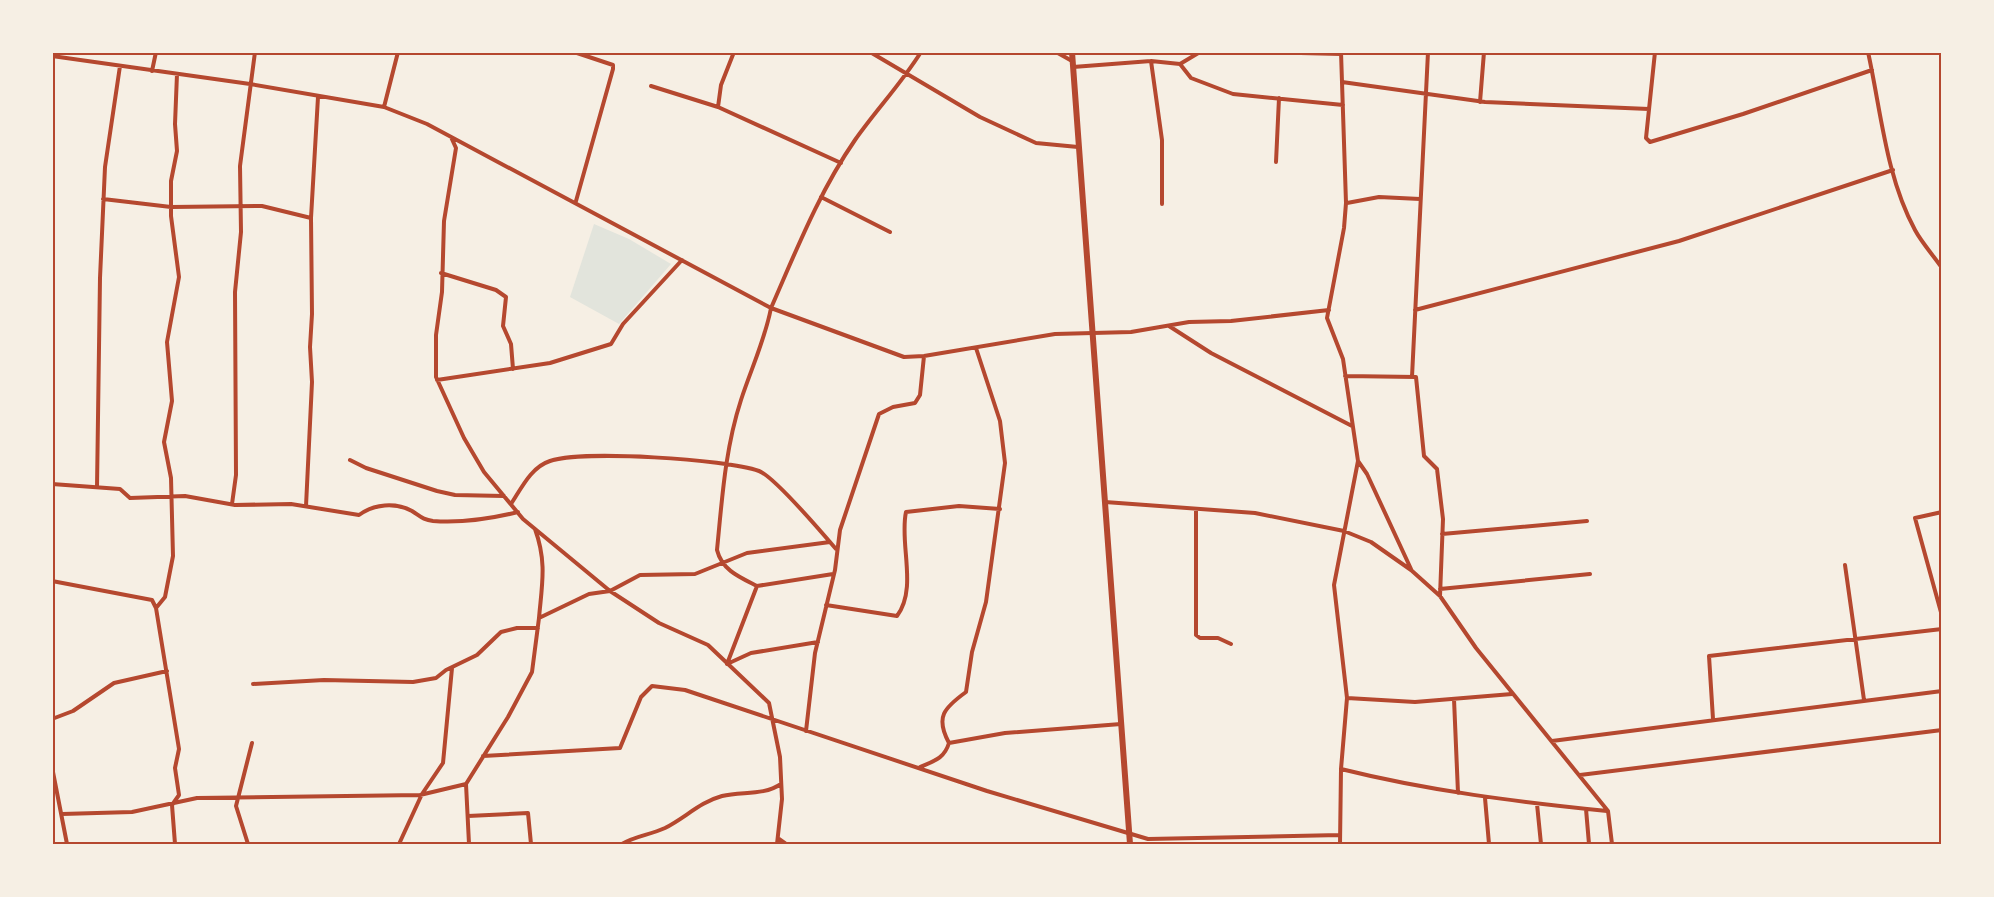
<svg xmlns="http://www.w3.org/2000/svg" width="1994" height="897" viewBox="0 0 1994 897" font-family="Montserrat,sans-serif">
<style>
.green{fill:#e2e4dc}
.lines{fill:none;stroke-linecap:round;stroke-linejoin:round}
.minor{stroke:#b5482f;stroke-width:4}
.primary{stroke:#b5482f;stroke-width:6}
.neatline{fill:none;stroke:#b5482f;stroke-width:2}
</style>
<rect width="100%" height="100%" fill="#f6efe4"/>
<path class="green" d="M594,224L629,239L671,264L619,324L570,297Z"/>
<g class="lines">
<path class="minor" d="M574,52L613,65V69L576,201
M870,52L980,117L1036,143L1078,147
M1056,52L1072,61
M1263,52L1341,54
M1341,52L1346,203L1344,228L1327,318L1343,359L1358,461L1367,474L1411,569
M1655,52L1646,138L1650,142L1743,114L1872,70
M1868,52C1881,111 1886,177 1915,230C1922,243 1933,255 1942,268
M52,56L250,84L384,107L427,124L771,308C796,251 819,192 855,140C876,110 901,84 921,52
M1151,61L1162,140V204
M1180,64L1191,78L1233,94L1343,105
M1073,67L1151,61L1180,64L1200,52
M152,71L156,52
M1342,82L1485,102L1649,109
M651,86L718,107L841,163
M1480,102L1484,52
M384,107L398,52
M718,107L721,85L734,52
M451,137L456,148L444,221L442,292L436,335V377L464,438L484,472L523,519L610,591L659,623L708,645L769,703L780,757L782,799L777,844
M1276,162L1279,98
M821,197L890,232
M103,199L171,207L262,206L311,218
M1347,203L1379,197L1420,199
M441,273L496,290L506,297L503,326L511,344L513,369
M1415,310L1679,241L1893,170
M1169,326L1211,353L1352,426
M1345,376L1416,377L1424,456L1437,469L1443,519L1440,596
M1412,377L1428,52
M437,380L550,363L611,344L623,324L682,260
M350,460L366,468L437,491L455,495L504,496
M1358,461L1334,585L1347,698L1415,702L1512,694
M52,484L120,489L130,498L185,496L235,505L291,504L359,515C374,504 395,502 412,511C420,516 423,520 433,521C461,523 490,519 518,512
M97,487L100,278L105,167L120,66
M1105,502L1255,513L1344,531L1371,542L1411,570L1440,596L1476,648L1608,811L1612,844
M232,504L236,475L235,292L241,232L240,166L255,52
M511,504C521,489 531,467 550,461C583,450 725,459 759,471C773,476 824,535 836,549
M306,506L312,382L310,347L312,314L311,218L318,97
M1196,509V635L1200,638H1218L1231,644
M1942,512L1915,518L1942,616
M535,529C547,562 542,584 539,618
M1442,534L1587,521
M1845,565L1864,700
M52,581L152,600L156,608L179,749L175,768L179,795L172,805L175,844
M757,586C739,577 722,570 717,550C722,500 725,449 741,400C751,369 765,340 771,308L904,357L924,356L1055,334L1131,332L1189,322L1231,321L1329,310
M1440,589L1590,574
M826,605L897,616C918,588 899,543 906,512L959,506L1000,509
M156,608L165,597L173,556L171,478L164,442L172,401L167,342L179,277L171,216V181L177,151L175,124L177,74
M727,664L757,586L833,574
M727,664L751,653L818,642
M253,684L324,680L413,682L436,678L446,670L477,655L501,632L517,628H538
M1454,699L1458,793
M52,719L73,711L114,683L167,671
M1713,719L1709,656L1942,629
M806,731L815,653L835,570L840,530L879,414L893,407L915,403L920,395L924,356
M1552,741L1942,691
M949,743L1005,733L1121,724
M483,756L620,748L641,697L652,686L685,690L987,791L1148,839L1340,835
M52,767L67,844
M920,767C934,761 944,759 949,743C935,717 944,708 966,692L972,652L986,602L1005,463L1000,421L976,348
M1341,769L1347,698
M1580,775L1942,730
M1485,798L1489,844
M1537,804L1541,844
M1586,809L1589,844
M62,814L132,812L197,798L420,795L466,784
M468,816L528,813L531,844
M779,839L786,844
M248,844L236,806L252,743
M399,844L422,794L443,763L452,668
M469,844L466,784L508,717L532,672L539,618L589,594L610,591L640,575L695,574L747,553L830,542
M622,844C635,836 650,835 665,828C685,818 700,802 722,796C742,791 763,796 781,784
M1340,844L1341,769C1429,791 1518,802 1607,811"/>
<path class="primary" d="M1072,52L1130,844"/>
</g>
<rect width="1994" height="897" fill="none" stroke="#f6efe4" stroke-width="108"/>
<rect x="54" y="54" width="1886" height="789" class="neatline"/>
</svg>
